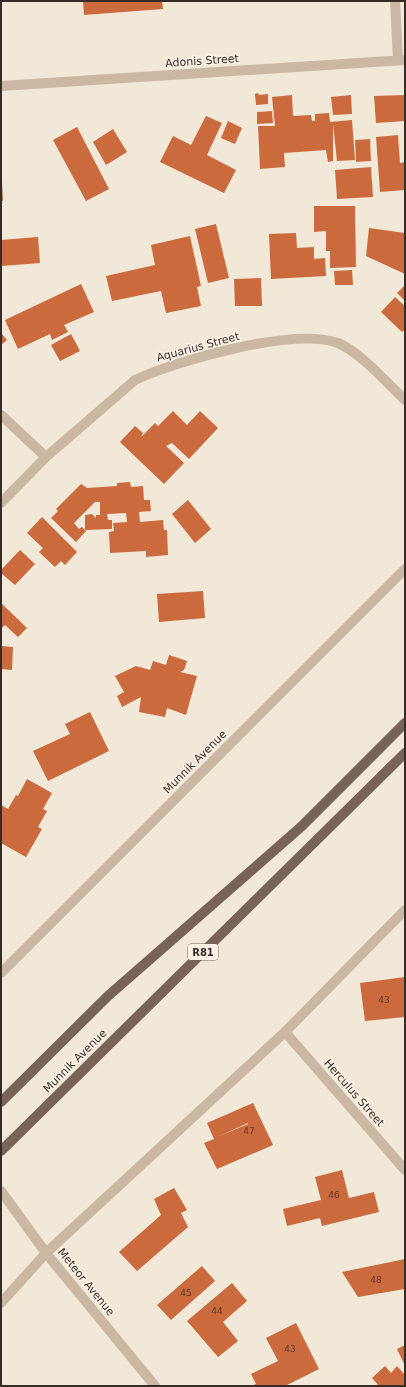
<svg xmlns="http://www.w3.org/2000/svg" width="406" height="1387" viewBox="0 0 406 1387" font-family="'DejaVu Sans',sans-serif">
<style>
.building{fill:#cb6a3d;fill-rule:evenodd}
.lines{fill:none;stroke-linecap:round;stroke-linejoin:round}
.minor{stroke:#cab8a3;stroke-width:10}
.primary{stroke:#786456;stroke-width:10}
.labels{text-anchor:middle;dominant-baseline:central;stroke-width:3;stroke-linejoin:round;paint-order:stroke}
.number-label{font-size:9px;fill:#5a3c2c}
.shield{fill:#faf1e4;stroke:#70675f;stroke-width:1}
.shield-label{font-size:10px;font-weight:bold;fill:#352c26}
.street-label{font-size:11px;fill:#352c26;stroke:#faf1e4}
</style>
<rect width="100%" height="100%" fill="#f2e8d8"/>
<path class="building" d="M83,1H162L163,9L84,15Z
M258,93L259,95L268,94V104L256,105L255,94Z
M292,95L293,116L311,115L312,121H315V114L329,113L330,122L352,120L355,160L337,161L333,124V161L328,162L326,150L284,153L285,167L260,169L258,126H275L272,97Z
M351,95L352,114L333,115L331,97Z
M405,95V121L376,123L374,96Z
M272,111L273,123L257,124V112Z
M206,116L222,123L207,155L236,170L224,193L160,162L173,136L191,145Z
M228,121L242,128L235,144L221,138Z
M77,127L109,189L86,201L53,140Z
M113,129L127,152L106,165L93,142Z
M398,135L400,163L405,162V190L380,192L376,137Z
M370,139L371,161L356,162L355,140Z
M371,167L373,197L337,199L335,170Z
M1,182H2L3,201H1Z
M314,206H355L356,267L330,268V251H326V231L314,232Z
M216,224L229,278L208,283L195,229Z
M369,228L405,233V274L366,256Z
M296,233L297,248L314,247V259L325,258L326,276L271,279L269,234Z
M190,236L201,286L197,287L201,306L166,313L161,291L112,301L106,276L155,265L151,245Z
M38,237L40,263L1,266V240Z
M352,270L353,285H335L334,271Z
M261,278L262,306H235L234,279Z
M81,284L94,312L64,325L68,332L52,340L50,334L18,349L5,320Z
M405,285V301L397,293Z
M395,297L405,306V329L402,332L381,312Z
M1,333L7,340L1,345Z
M71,334L80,351L60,361L51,345Z
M173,411L187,425L200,411L218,428L189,459L172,443L166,446L184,463L164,484L120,442L135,426L143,433L141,437L155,423L158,426Z
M130,482L131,487L143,486L144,500H150L151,511L139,512L140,522L163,520L164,530H167L168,555L146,557V551L110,553L109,532L114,531L113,523L127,522L126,513L107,514L108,520H112V529L85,530V515L92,514L96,518V515H100V502H95L74,523L79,529L82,527L86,531L76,542L51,518L58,511L56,509L81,484L87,488L117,486V483Z
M188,500L211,529L195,543L172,514Z
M42,517L77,552L65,565L61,561L55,567L39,552L43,548L27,533Z
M20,550L35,564L15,585L1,573V570Z
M203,591L205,618L159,622L157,594Z
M1,603L27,628L18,637L5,625L1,629Z
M1,646L13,647L12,670L1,669Z
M169,655L187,661L184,670L180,672L197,676L186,715L167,708L165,717L139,712L141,697L122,707L117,696L124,692L115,676L136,666L150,670L153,661L166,665Z
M90,712L109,751L48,781L33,751L70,734L65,724Z
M27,779L52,793L43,809L47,811L38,827L42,829L26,857L1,843V805L8,809L16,795L18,796Z
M405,977V1017L365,1021L360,983Z
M253,1103L273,1145L217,1169L204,1143L214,1139L207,1123ZM248,1123V1124L217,1137Z
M342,1170L349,1198L374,1192L379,1212L322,1226L320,1218L287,1226L283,1209L321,1200L315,1177Z
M174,1188L187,1210L181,1213L188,1227L137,1271L119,1252L161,1215L154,1199Z
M405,1259V1289L358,1297L342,1272Z
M202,1266L215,1281L171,1320L157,1305Z
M232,1283L247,1301L223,1322L238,1341L218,1357L187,1321Z
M296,1323L319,1369L285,1386H251L256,1384L251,1374L278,1361L266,1338Z
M405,1345V1366L397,1349Z
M385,1366L391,1373L397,1366L405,1375V1386H379L372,1378Z"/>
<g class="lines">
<path class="minor" d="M395,1L398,60
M1,86L405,60
M1,415L46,457
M1,503L46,457L135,380C178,360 294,327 338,343C360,352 387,383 405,400
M1,973L405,569
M285,1032L405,1170
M1,1191L46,1253L155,1386
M1,1303L46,1253L285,1032L405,910"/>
<path class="primary" d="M1,1102L108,996L302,826L405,723
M1,1151L405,753"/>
</g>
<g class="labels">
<g class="number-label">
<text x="384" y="1000">43</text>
<text x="249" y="1131">47</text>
<text x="334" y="1195">46</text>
<text x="376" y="1280">48</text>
<text x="186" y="1293">45</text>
<text x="217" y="1311">44</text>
<text x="290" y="1349">43</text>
</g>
<rect class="shield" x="188" y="944" width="30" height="16" rx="3"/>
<g class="shield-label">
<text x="203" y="952">R81</text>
</g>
<g class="street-label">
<text transform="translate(202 61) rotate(-4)">Adonis Street</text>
<text transform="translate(198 347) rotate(-15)">Aquarius Street</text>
<text transform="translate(195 762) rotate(-45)">Munnik Avenue</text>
<text transform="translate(75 1061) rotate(-45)">Munnik Avenue</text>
<text transform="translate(354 1093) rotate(49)">Herculus Street</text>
<text transform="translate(86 1282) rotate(51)">Meteor Avenue</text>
</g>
</g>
<rect width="406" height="1387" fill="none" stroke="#352c26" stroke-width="4"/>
</svg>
